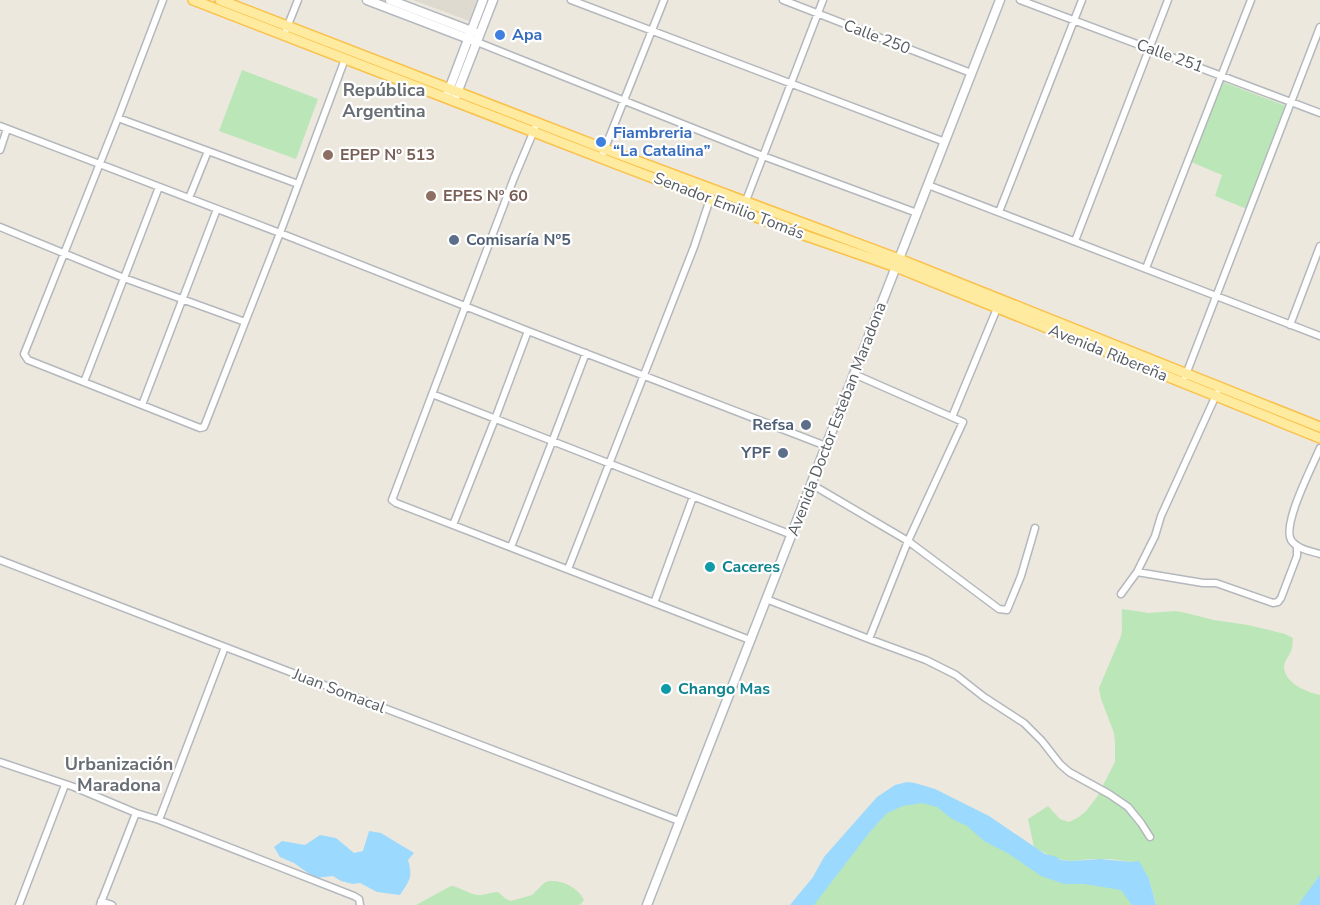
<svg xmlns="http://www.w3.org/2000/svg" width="1320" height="905" viewBox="0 0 1320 905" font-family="'Nunito Sans',sans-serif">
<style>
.education{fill:#dedacf}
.green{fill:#bae6b8}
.water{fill:#9bd9ff}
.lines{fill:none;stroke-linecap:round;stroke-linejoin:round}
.river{stroke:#9bd9ff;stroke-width:12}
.minor-casing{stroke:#b4b8bd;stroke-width:9}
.secondary-casing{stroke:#b4b9bf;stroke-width:11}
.primary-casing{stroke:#fbc048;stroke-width:12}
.minor{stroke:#fff;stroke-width:6}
.secondary{stroke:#fff;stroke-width:8}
.primary{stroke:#ffeba0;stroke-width:9}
.shop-dot{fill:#3f7fe0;stroke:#fff;stroke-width:2}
.education-dot{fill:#8d6e63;stroke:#fff;stroke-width:2}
.service-dot{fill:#5c6f8a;stroke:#fff;stroke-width:2}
.culture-dot{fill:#0f9aa8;stroke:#fff;stroke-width:2}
.labels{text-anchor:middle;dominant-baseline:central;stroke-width:4.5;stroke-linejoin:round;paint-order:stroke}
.shop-label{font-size:16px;font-weight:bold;fill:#366cbe;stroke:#fff;text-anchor:start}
.street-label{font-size:16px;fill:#575c61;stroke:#fff}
.education-label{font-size:16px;font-weight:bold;fill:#785e54;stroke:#fff;text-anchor:start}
.service-label{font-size:16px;font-weight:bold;fill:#4e5e75;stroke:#fff;text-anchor:end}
.culture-label{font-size:16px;font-weight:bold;fill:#0d838f;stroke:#fff;text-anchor:start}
.neighbourhood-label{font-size:18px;font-weight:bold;fill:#686e73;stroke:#fff}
</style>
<rect width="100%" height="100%" fill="#ece8de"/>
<path class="education" d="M413,0H477L469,21Z"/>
<path class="green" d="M242,70L318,99L296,159L219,131Z
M1223,82L1286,106L1247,209L1215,196L1222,175L1191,162Z
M1122,609L1149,613L1176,611L1186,613L1214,620L1248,625L1285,634L1293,638C1292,642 1293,645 1292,648C1291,654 1285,659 1284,666C1284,683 1306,692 1320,695V878L1298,905H1156L1149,879L1131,862L1110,859H1090L1072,861L1056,859L1034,847L1028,819L1048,806L1060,819L1069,822L1079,817L1086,811L1097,797L1115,762V742L1114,733L1101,699L1099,688L1121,636C1123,627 1121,619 1122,609Z
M923,797L1012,849L1137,891L1138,905H810L876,816Z
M549,881C562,880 578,887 584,900L580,905H416L451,886C460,887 467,893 477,895C484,896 490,892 498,892L506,899L511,901L532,895L544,883Z"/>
<path class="water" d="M907,782L915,783L935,789L989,816L1045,854L1057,857L1060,860L1072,861L1100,859L1131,862L1139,861L1149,879L1156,905H1132L1121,890L1084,884H1064L1041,876L1009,854L984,841L967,826L952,819L937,807L922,803L903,806L887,813L869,833L814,905H790L813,877L824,857L877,797L895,785Z
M369,831L381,833L414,853L408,860C413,877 410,880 400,895L377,892L360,883L353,884L341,881L333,876L315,878L294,863L280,857L274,847L282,841L305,845L320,835L336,838L354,853L363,851Z
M1320,875V905H1298Z"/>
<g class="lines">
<path class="river" d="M1125,878L1127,879L1137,891L1138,905"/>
<g class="minor-casing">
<path id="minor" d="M163,0L118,118L24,354L28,360L200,428L204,427L280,233L345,59
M571,0L945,142
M783,0L971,73
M1020,0L1320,113
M286,30L298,0
M477,42L763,156L917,213
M118,118L298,184
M0,126L280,233L528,331L826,446
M535,128L514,178L392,500L396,503L750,640
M0,150L7,129
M601,158L664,0
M928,185L1320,336
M189,198L208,151
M742,211L823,0
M999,212L1082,0
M0,227L124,278L245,322
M1075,241L1168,0
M1146,268L1251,0
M1290,325L1320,246
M854,374L963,422L908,541L869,639
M1185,377L1320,27
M84,382L159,187
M1217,393L1161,516L1155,536L1137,572L1203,583H1216L1273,603L1278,602L1281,598L1297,556V546
M432,394L792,535
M142,405L217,209
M952,417L998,306
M1320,448C1313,465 1282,524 1291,540C1297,549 1310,551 1320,554
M811,484L908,541L999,609L1007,610L1021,576L1035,528
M453,525L495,419L528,331
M511,547L552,442L586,353
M0,560L225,647L679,821
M568,569L694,247L710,199
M1121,594L1137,572
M766,599L869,639L926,660L956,675L984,697L1024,723L1042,741L1060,764L1069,772L1109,794L1128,807L1141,823L1150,837
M654,603L693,497
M0,762L74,787L136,813L159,820L354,896L359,899L360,905
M159,820L225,647
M101,901L112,905
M19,905L65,785
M100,905L136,813"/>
</g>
<g class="secondary-casing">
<path id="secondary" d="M367,0L477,42
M390,0L474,32
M447,95L483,0
M455,98L493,0
M647,905L1000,0"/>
</g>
<g class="primary-casing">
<path id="primary" d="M193,0L619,165L801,234L896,267L1320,438
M220,0L605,149L899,259L1320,427"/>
</g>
<use href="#minor" class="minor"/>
<use href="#secondary" class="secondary"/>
<use href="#primary" class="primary"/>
</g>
<g class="shop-dot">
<circle cx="500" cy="35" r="6"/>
<circle cx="601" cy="142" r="6"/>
</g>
<g class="education-dot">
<circle cx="328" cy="155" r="6"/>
<circle cx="431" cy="196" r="6"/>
</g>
<g class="service-dot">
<circle cx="454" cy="240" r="6"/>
<circle cx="806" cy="425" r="6"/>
<circle cx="783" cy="453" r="6"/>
</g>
<g class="culture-dot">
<circle cx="710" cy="567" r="6"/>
<circle cx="666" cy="689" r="6"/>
</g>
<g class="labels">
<g class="shop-label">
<text x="512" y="35">Apa</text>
<text x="613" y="133">Fiambreria<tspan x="613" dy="18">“La Catalina”</tspan></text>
</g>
<g class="street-label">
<text transform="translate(877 37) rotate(21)">Calle 250</text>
<text transform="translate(1170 56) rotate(20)">Calle 251</text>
<text transform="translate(729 206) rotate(21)">Senador Emilio Tomás</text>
<text transform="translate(1108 353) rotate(22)">Avenida Ribereña</text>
<text transform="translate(837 419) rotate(-69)">Avenida Doctor Esteban Maradona</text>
<text transform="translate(339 691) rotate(21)">Juan Somacal</text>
</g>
<g class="education-label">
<text x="340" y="155">EPEP Nº 513</text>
<text x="443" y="196">EPES Nº 60</text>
</g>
<g class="service-label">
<text x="466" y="240" text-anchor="start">Comisaría Nº5</text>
<text x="794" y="425">Refsa</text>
<text x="771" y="453">YPF</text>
</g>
<g class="culture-label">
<text x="722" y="567">Caceres</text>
<text x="678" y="689">Chango Mas</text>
</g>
<g class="neighbourhood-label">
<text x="384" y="90">República<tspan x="384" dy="21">Argentina</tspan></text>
<text x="119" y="764">Urbanización<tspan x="119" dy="21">Maradona</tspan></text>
</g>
</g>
</svg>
